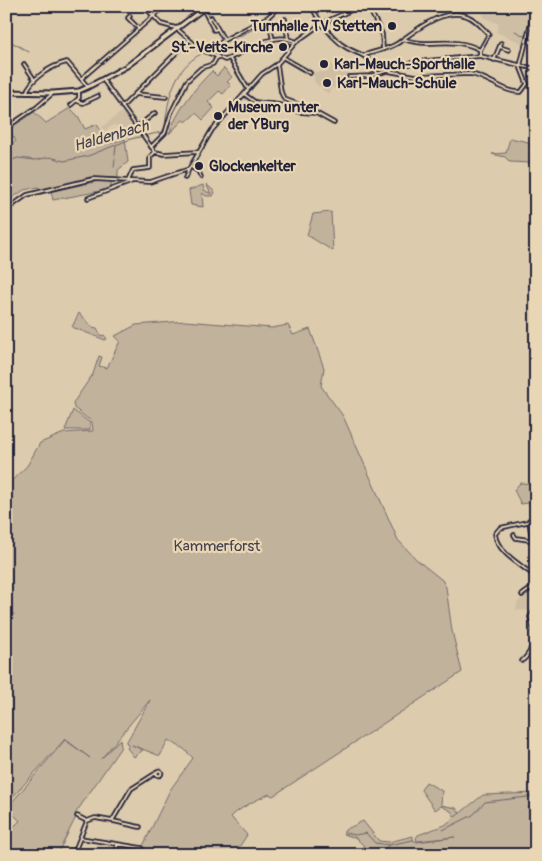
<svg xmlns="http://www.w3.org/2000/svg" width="542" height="861" viewBox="0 0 542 861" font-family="Pangolin,sans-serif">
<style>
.built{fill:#cebea4}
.green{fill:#c1b29c;stroke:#726a6c}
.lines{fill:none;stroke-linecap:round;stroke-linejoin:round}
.stream{stroke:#696266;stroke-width:1}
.pedestrian-casing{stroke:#22223b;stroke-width:5}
.minor-casing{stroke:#22223b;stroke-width:5.5}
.secondary-casing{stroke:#22223b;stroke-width:7}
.pedestrian{stroke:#e9d6b4;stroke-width:1}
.minor{stroke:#e9d6b4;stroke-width:2}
.secondary{stroke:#e9d6b4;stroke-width:3}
.poi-dot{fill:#22223b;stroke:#e9d6b4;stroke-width:2}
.labels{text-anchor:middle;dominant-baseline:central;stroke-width:4.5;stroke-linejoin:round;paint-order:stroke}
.poi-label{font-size:15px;font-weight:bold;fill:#22223b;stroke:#e9d6b4;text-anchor:start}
.park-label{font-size:15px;fill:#423f4e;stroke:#e9d6b4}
.water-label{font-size:16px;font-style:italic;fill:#454251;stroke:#e9d6b4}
</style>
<rect width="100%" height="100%" fill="#ddcbad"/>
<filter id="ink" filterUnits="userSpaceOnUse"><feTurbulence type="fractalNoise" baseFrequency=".02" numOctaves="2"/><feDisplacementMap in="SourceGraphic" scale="10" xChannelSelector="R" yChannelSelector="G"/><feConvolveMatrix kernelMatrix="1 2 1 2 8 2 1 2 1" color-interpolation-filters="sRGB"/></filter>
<g filter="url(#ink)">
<path class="built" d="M485,6H521L533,15L536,7V45L528,40L526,45L496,32L499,24L483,17Z
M331,63L335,68L339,69V73L352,74V81L345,91L331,87L329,93L323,91V87L318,86L314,81L313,72H328Z
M123,111L138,132L141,137L127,139L115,124L105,131L102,127Z
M532,590L536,594L534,608L531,611L516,610L517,603Z"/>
<path class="green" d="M224,68L232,77L227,82L231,85L223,94L219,91L208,102L214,108L203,120L196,113L186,122L183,120L169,134C178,109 194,89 212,71L217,76Z
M70,108L78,116L85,129L97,124L107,144L125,139L128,162L118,170V178L90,177L43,191L38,187L24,190L6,202V147L16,141L8,128L33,111L46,123Z
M510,138L528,142L531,148L536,150V169L530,163L510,162L505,157L492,154L506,153Z
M100,181H111V189L53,200L51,191Z
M206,184L215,192L213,196H206L202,193L203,207L191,205L189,190L203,185L204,190L211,194Z
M331,212L333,251L307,235L313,214Z
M79,313L92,327L97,328L101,336L104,335L107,339L105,340L72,327Z
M185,321L272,328L288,325L293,335L310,329L324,368L321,386L343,416L398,540L417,560L442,580L446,587L452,631L462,672L273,796L269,794C256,800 238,809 231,817L247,835L234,855H143L142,848L170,790L193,758L184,749L168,740L160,756L132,745L143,750L134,757L127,748L129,744L126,743L150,700L101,759L120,739L121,747L75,814L77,815L57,855H37L22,849L20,855H6V851L8,852L6,833L20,821L7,808L65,740L90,758L65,739L9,801L6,796V486L27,466L40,443L64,433L93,431L92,422L74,408L73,403L93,374L99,356L102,357L99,366L107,368L120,341L115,336L136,325Z
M73,410L90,423V430H65Z
M520,483L536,484V502L521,504L514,490Z
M426,782L442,791L441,805L456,808L460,813L454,816L451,811L441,806L435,810L421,790Z
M536,793V805L528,808L536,816V855H360L364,851V846L356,838L343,834L345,830L363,821L379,841L389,842L413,836V840L417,842L455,837L417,841L416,838L418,835L445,825L483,795Z"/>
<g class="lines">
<path class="stream" d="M525,6L530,9
M515,31L536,42
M240,36L259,26
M6,39L29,52
M230,41L236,38
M115,155L116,146
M6,162L18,158L36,160L50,157L64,161L88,156L131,139L162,132L165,127C168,99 173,69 201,54
M114,167L115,159
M6,614H14
M443,830L473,815L485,802L536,796
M345,833L355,835L366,833L375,843L389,845
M377,855L389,845L413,840"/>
<g class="pedestrian-casing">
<path id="pedestrian" d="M285,41L294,43L287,50Z"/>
</g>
<g class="minor-casing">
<path id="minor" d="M144,6L161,24L176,28L200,49L225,60C246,53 273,29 296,42
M311,6C319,21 328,33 341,44C358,57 367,50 377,73
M368,6L382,34L383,49
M203,9L214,30L217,29
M130,16L128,18L139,29
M268,17L273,40
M208,19L211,17L224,40
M285,19L288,39
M403,39C429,49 453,35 480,50
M500,47L509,50
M210,52L224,40L268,17L280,6
M365,55C376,51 389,49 398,43C416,30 447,4 471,18C478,22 483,29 489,34L480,50V56
M284,58L310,73
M230,59L248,89
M494,60L501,43
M24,64L34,79
M277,64L281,92L284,99L305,107L334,123
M388,71L416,76L470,74C487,76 504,93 521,92L527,84L520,66L535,6
M349,77L370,76L415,62L480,56L536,69
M81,79L165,6
M103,80L155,152L164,154L198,152
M26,93C31,78 51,66 67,62L88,87
M135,94L166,97
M244,94L255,102L280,105L299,112L314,113
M77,101L83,103L98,96
M71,105L79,98V91
M122,107L189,40
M137,127L155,113
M6,128L37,107L53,93
M151,147L165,133L171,113L187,81L201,68L213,64L217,57
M191,167L198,171L201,177
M185,178L189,169
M128,181L133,170L150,168V157L155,152
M88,198L131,182
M6,210L27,195L93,179L150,182L189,169L212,130L262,74L277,64L296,42L321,24L360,6
M529,520L532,540
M536,520L500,528L495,534C497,553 523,566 536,577
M514,535L516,538L536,541
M522,595L536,585
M522,661C535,650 536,632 530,617L536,608
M156.5 773a2.5 2.5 0 1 1 5 0a2.5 2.5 0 1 1-5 0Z
M77,816L87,821
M535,816L536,815
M87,821L95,818L112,821L131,789L156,773
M113,821L140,827
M80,838L142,848
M73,855L87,821
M117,855V844"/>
</g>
<g class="secondary-casing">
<path id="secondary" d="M6,92L53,93L79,91L88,87L127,66L207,6"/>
</g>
<use href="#pedestrian" class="pedestrian"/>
<use href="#minor" class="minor"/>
<use href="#secondary" class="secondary"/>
</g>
</g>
<g class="poi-dot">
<circle cx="392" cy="26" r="5"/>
<circle cx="283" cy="47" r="5"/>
<circle cx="324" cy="64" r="5"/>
<circle cx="327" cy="83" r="5"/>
<circle cx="218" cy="116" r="5"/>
<circle cx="199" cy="166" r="5"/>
</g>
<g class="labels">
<g class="poi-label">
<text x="382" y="26" text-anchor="end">Turnhalle TV Stetten</text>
<text x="273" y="47" text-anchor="end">St.-Veits-Kirche</text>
<text x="334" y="64">Karl-Mauch-Sporthalle</text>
<text x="337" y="83">Karl-Mauch-Schule</text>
<text x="228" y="107">Museum unter<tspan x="228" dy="17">der YBurg</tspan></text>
<text x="209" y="166">Glockenkelter</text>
</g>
<g class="park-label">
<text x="217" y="546">Kammerforst</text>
</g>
<g class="water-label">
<text transform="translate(111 136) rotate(-16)">Haldenbach</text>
</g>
</g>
<rect width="542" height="861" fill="none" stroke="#e9d6b4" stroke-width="25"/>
<rect x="12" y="12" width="517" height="836" fill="none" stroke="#22223b" stroke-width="2" filter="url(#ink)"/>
</svg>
